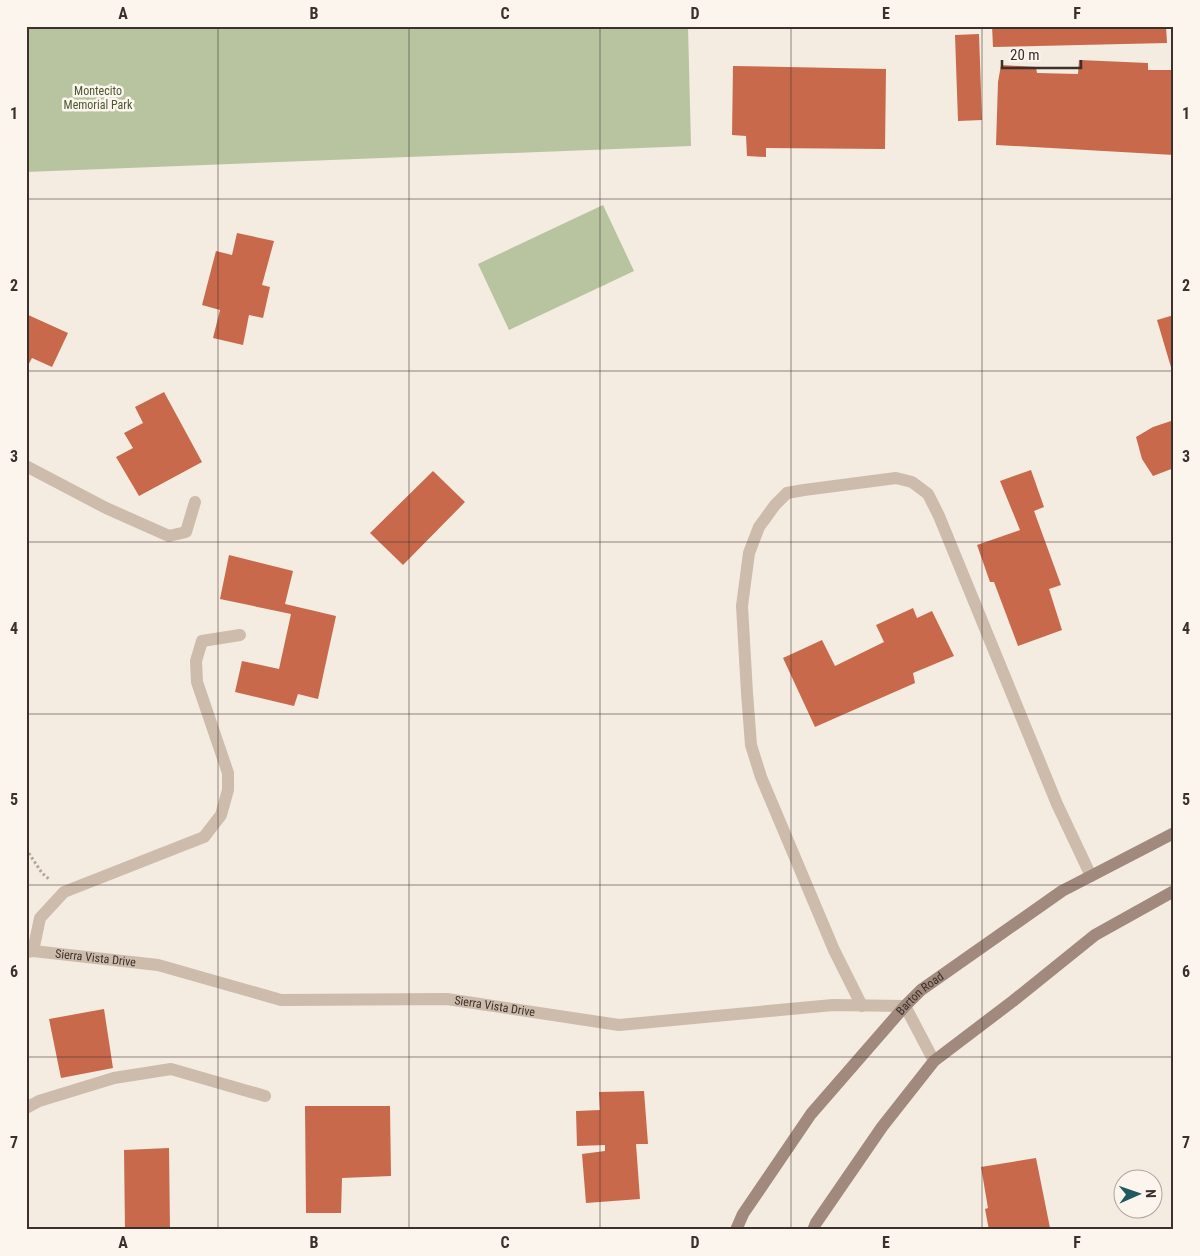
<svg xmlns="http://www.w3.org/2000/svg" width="1200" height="1256" viewBox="0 0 1200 1256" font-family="'Roboto Condensed',sans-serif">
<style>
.green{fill:#b8c4a0}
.building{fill:#c8694b}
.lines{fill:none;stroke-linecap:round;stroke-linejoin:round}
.path{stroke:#b9a596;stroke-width:3;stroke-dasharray:2.5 2.5;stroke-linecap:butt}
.lane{stroke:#cdbbac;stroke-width:12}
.street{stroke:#cdbbac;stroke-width:12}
.secondary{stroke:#a18a7d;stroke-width:12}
.grid{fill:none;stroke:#3b302b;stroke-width:1;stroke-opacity:0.55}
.labels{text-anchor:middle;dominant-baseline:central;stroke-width:5;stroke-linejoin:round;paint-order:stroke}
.park-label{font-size:12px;fill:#4a5a2e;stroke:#fbf5ee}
.street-label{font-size:12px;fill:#3b302b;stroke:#fbf5ee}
.neatline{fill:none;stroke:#3b302b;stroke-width:2}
.grid-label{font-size:16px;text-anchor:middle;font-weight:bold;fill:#3b302b}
</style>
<rect width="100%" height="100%" fill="#f4ebe1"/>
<path class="green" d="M26,26H688L691,146L26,172Z
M603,205L634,271L509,330L478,264Z"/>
<path class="building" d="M992,26H1166L1167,43L993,47Z
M979,34L982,120L958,121L955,35Z
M1079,60L1148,63V70H1174V155L996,145L998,82L1001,65L1036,67L1037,73L1078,74Z
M733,66L886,69L885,149L766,148V157L747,156L746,136L732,135Z
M237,233L274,241L262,285L270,287L263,318L249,315L243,345L213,338L220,310L202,305L216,251L232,255Z
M26,314L68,333L52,367L32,358L26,369Z
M1174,315V374H1173L1157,320Z
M164,392L202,462L139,496L116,457L133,448L124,433L143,423L135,407Z
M1174,420V468L1153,476L1142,459L1136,437L1153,427Z
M1031,470L1044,507L1034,511L1061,585L1049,589L1062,630L1018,646L994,582H990L977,545L1020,530L1000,481Z
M433,471L465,502L403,565L370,533Z
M229,555L293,571L285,604L336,616L318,699L298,694L294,706L235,692L242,661L279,669L291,614L220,599Z
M913,608L917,618L932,611L954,656L913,673L915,683L815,727L783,658L822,640L835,666L884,642L876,625Z
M104,1009L113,1068L61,1078L49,1019Z
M644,1091L648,1144H636L640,1199L586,1203L582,1154L605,1151V1145L577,1146L576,1111L600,1110L599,1092Z
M305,1106H390L391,1176L342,1178L341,1213H306Z
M169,1148L170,1230H125L124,1150Z
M1036,1158L1050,1228L1043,1230H989L985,1209L988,1208L981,1167Z"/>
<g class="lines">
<path class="path" d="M26,31L32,26
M26,849L42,873L50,880"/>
<path class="lane" d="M26,466L106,508L169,536L186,532L195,502
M33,951L40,918L64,892L204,837L221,815L228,790V773L197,682L196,661L202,641L240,635
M862,1006L834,950L761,777L751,745L747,693L742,606L749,553L759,527L775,505L787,493L804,490L896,478L912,482L928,494L939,516L1057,804L1091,876
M26,1108L39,1101L114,1078L171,1069L265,1096"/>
<path class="street" id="s1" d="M26,952L33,951L158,965L281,1000L447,999L619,1025L833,1005L905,1006L934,1061"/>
<g class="secondary">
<path id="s2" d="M736,1230L743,1214L811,1114L905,1006L921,990L1062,891L1174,833"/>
<path d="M813,1230L816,1223L882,1127L934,1061L1013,1001L1095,935L1174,891"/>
</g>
</g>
<path class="grid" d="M218,26V1230M409,26V1230M600,26V1230M791,26V1230M982,26V1230M26,199H1174M26,371H1174M26,542H1174M26,714H1174M26,885H1174M26,1057H1174"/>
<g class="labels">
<g class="park-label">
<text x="98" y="91">Montecito<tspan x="98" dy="14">Memorial Park</tspan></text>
</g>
<g class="street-label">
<text stroke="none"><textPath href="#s1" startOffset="70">Sierra Vista Drive</textPath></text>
<text stroke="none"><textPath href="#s2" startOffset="301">Barton Road</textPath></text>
<text stroke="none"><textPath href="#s1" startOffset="475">Sierra Vista Drive</textPath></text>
</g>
</g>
<rect width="1200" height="1256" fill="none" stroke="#fbf5ee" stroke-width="55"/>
<g transform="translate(1138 1194) rotate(88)"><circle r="24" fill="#fbf5ee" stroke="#aea6a0"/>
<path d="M0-4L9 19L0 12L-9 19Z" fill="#1f5a5e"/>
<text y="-8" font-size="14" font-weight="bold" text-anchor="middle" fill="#3b302b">N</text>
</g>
<path d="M1002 60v8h79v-8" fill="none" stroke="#3b302b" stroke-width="2.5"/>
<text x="1010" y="60" font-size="15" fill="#3b302b" stroke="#fbf5ee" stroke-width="4" paint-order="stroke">20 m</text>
<rect x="28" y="28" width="1144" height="1200" class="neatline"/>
<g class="grid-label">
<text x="123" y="19">A</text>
<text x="314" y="19">B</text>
<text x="505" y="19">C</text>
<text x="695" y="19">D</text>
<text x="886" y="19">E</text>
<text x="1077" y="19">F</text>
<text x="14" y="119">1</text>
<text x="1186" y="119">1</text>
<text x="14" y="291">2</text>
<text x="1186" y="291">2</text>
<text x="14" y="462">3</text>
<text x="1186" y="462">3</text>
<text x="14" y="634">4</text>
<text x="1186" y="634">4</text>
<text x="14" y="805">5</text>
<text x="1186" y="805">5</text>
<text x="14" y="977">6</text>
<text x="1186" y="977">6</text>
<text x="14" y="1148">7</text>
<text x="1186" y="1148">7</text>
<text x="123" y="1248">A</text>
<text x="314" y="1248">B</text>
<text x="505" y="1248">C</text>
<text x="695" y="1248">D</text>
<text x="886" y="1248">E</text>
<text x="1077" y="1248">F</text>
</g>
</svg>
